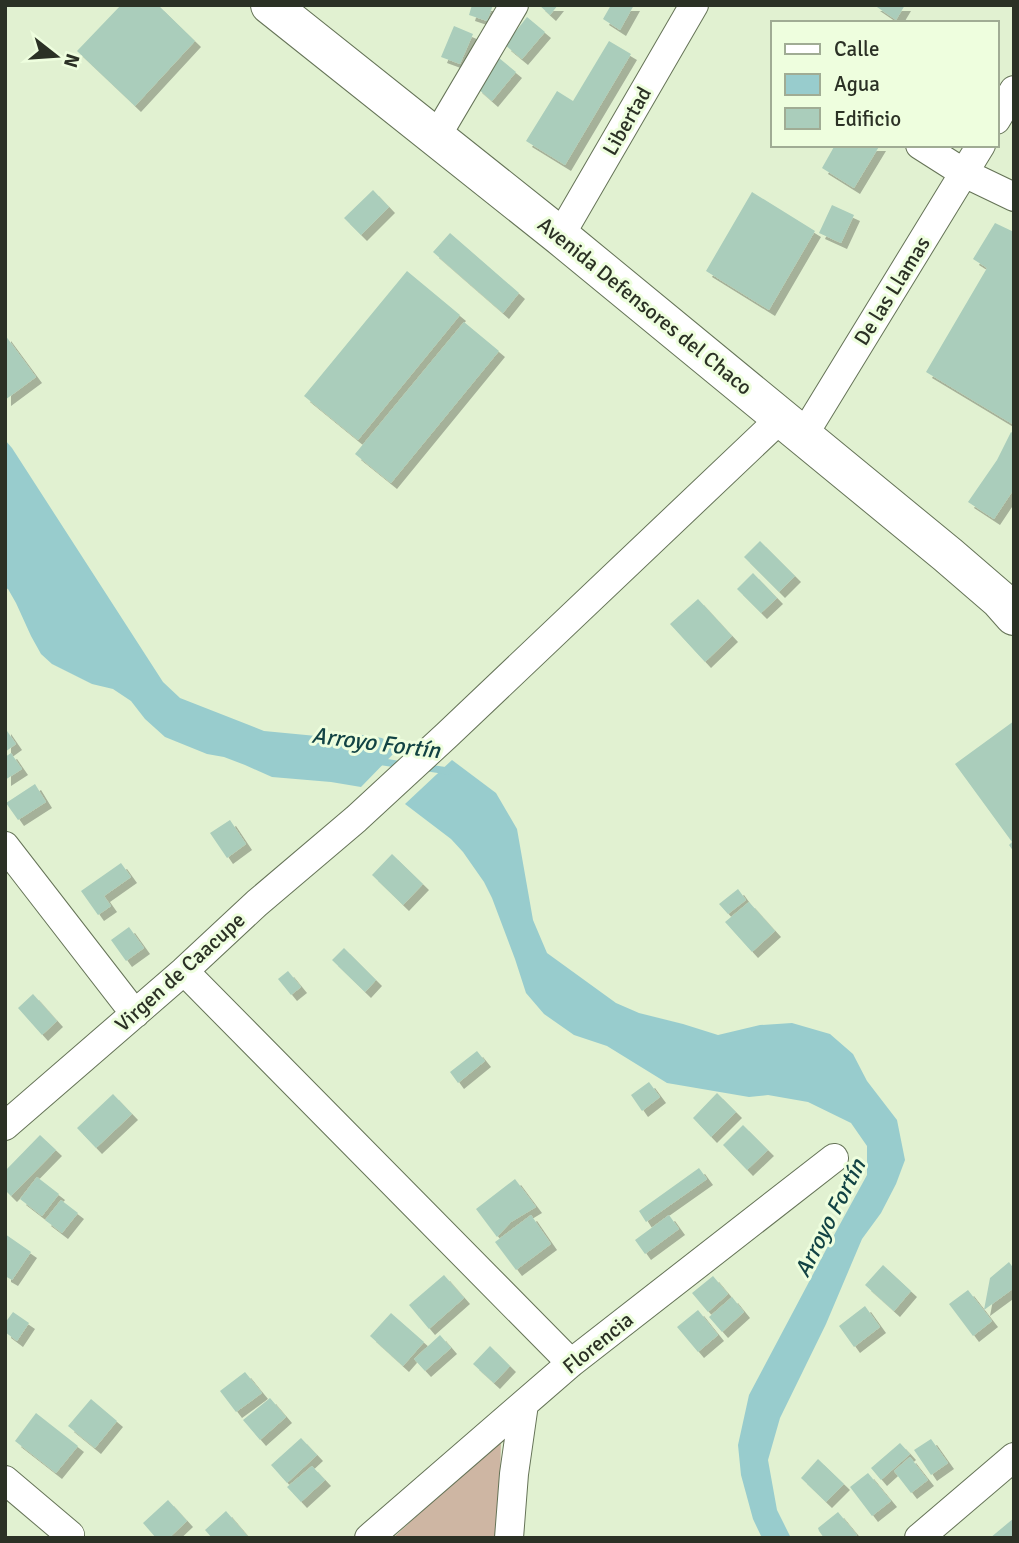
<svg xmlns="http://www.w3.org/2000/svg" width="1019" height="1543" viewBox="0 0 1019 1543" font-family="Signika,sans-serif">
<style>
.green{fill:#ceb6a3}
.water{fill:#98cccd}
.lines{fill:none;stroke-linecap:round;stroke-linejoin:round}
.stream{stroke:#98cccd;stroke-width:7}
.building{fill:#aacdbb;filter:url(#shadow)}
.street-casing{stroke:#657357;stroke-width:30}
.secondary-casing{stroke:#657357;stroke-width:40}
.street{stroke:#fff;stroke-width:28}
.secondary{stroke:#fff;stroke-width:38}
.labels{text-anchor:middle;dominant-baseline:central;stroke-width:6;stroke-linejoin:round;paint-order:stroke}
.street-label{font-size:21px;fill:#2b3125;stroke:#eefede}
.water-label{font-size:23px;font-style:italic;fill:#124344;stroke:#eefede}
</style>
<defs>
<filter id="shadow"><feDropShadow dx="6" dy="6" stdDeviation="0" flood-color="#0004"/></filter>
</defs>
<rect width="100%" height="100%" fill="#e1f1d1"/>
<path class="green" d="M501,1439L499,1538H393L497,1441Z"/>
<path class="water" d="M5,440L12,448L163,682L180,698L264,731L327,737L364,735L382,738L398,749L361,787L331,782L272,777L245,765L224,757L207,754L165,737L145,719L131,701L113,689L92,684L52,664L41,654L31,636L16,603L8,589L5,588Z
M452,760L496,793L517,829L533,920L547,953L616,1003L639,1013L683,1024L718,1035L760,1025L792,1023L830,1034L853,1054L867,1081L897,1120L905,1160L896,1184L881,1213L862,1239L826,1324L780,1418L768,1460L777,1510L791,1538H762L753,1519L741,1475L738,1445L749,1395L828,1246L867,1175V1146L851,1123L808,1102L768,1095L749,1097L667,1083L607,1046L574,1035L544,1014L526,993L515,959L492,898L484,882L463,852L451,839L405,804Z"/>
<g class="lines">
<path class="stream" d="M377,761L403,765
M422,767L448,771"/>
</g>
<path class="building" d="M121,5H158L195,41L135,106L77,51Z
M472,5H493L487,21L469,15Z
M539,5H558L550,15Z
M611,5H634L620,30L603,19Z
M874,5H905L896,20Z
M527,17L545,32L522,59L505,45Z
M454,26L473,34L460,64L441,57Z
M609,41L631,54L565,165L526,141L557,91L573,101Z
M499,58L516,72L492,101L476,87Z
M835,145H880L854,188L822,168Z
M373,190L389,207L361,235L344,218Z
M752,192L815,231L769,310L706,271Z
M832,205L854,215L841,243L819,233Z
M995,223L1014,232V425L926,372L987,268L973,259Z
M450,233L519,293L503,313L433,252Z
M407,271L460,315L358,440L304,396Z
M464,322L499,351L391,483L355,454Z
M5,335L36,377L5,400Z
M1011,432L1014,434V489L994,519L968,502L997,460Z
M760,541L795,576L779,592L744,557Z
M753,573L777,598L761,613L737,589Z
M698,599L732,636L705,662L670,624Z
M1014,721V852L1009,845L1012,842L955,764Z
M5,728L16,744L5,752Z
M11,753L22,769L5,780V757Z
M35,784L46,802L18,820L6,803Z
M230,820L246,844L227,858L210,833Z
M392,854L423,884L403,905L372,875Z
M121,863L131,877L104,896L111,906L98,915L81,891Z
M738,889L746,900L728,914L719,904Z
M749,902L775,931L752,952L725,922Z
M129,927L144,948L126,961L111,940Z
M344,948L376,980L365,992L332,960Z
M288,971L301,987L291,995L278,979Z
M33,994L57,1021L42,1035L18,1008Z
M477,1051L485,1061L458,1083L450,1072Z
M649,1082L660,1097L642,1111L631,1095Z
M717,1093L736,1112L711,1137L693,1118Z
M113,1094L132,1114L96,1148L77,1128Z
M743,1125L768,1150L747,1170L723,1145Z
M40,1135L56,1150L11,1196L5,1190V1171Z
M699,1168L707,1179L646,1222L639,1211Z
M37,1177L59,1194L42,1216L20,1199Z
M515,1179L536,1207L511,1222L497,1237L476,1209Z
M61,1200L78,1213L62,1233L45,1220Z
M531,1215L551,1244L516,1270L495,1242Z
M669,1215L679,1229L645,1254L635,1240Z
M5,1234L31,1252L12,1280L5,1276Z
M1009,1262L1014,1269V1288L984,1310L990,1278Z
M883,1265L911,1291L894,1311L865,1285Z
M444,1275L464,1298L429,1329L409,1305Z
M713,1276L728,1294L708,1312L692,1293Z
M968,1290L992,1321L973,1336L949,1304Z
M732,1297L744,1312L722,1332L709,1317Z
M865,1306L880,1327L854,1347L839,1326Z
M698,1310L718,1335L698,1352L677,1327Z
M13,1312L29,1323L17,1341L5,1332V1323Z
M391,1313L424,1342L403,1366L370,1336Z
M440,1335L451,1348L425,1371L414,1359Z
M490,1346L510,1366L494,1383L473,1364Z
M245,1372L262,1393L236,1412L220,1391Z
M270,1398L286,1417L260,1440L243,1420Z
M91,1399L117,1421L95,1448L68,1426Z
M36,1413L78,1446L56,1473L15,1441Z
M301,1438L317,1455L287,1483L271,1465Z
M931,1439L948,1463L931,1475L914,1450Z
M900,1443L910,1454L881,1480L871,1468Z
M910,1457L928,1480L911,1493L894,1471Z
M818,1459L844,1484L826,1502L801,1478Z
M312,1466L325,1480L301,1502L287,1487Z
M868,1473L891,1501L872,1516L850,1487Z
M168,1500L187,1521L169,1538H156L143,1523Z
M226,1511L249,1538H212L205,1530Z
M838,1512L857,1535L853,1538H824L819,1531L818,1528Z
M1014,1518V1538H990Z"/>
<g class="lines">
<g class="street-casing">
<path id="street" d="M996,120L1014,90
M436,137L514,5
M920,145L964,173L1014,197
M560,236L694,5
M803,436L981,145
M5,846L135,1014
M184,971L571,1363
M5,1126L184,971L257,903L356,819L447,735L781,418
M5,1480L70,1535L69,1538
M369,1538L571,1363L834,1158
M509,1538L514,1474L524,1404
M919,1538L1014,1457"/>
</g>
<g class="secondary-casing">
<path id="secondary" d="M270,5L560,236L948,555L999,599L1014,616"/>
</g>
<use href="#street" class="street"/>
<use href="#secondary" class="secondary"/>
</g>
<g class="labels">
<g class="street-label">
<text transform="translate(627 121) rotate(-60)">Libertad</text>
<text transform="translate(892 291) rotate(-58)">De las Llamas</text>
<text transform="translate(645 306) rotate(39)">Avenida Defensores del Chaco</text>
<text transform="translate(180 972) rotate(-42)">Virgen de Caacupe</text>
<text transform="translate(598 1343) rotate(-39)">Florencia</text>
</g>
<g class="water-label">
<text transform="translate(376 743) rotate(7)">Arroyo Fortín</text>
<text transform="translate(830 1218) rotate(-63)">Arroyo Fortín</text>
</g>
</g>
<rect width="1019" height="1543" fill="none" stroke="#2b3125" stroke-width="14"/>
<rect x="771" y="21" width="228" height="126" fill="#eefede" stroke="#a0ac94" stroke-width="2"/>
<rect x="785" y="44" width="35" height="10" fill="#ffffff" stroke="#a0ac94" stroke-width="2"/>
<text x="834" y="56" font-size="21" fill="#2b3125">Calle</text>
<rect x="785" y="74" width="35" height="21" fill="#98cccd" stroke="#a0ac94" stroke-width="2"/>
<text x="834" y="91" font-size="21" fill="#2b3125">Agua</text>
<rect x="785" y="108" width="35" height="21" fill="#aacdbb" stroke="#a0ac94" stroke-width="2"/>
<text x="834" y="126" font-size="21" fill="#2b3125">Edificio</text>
<g transform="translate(56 56) rotate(107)" stroke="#eefede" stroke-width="5" paint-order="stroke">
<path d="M0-5L12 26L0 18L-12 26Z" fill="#2b3125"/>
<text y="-10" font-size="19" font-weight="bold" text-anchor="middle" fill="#2b3125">N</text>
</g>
</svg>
